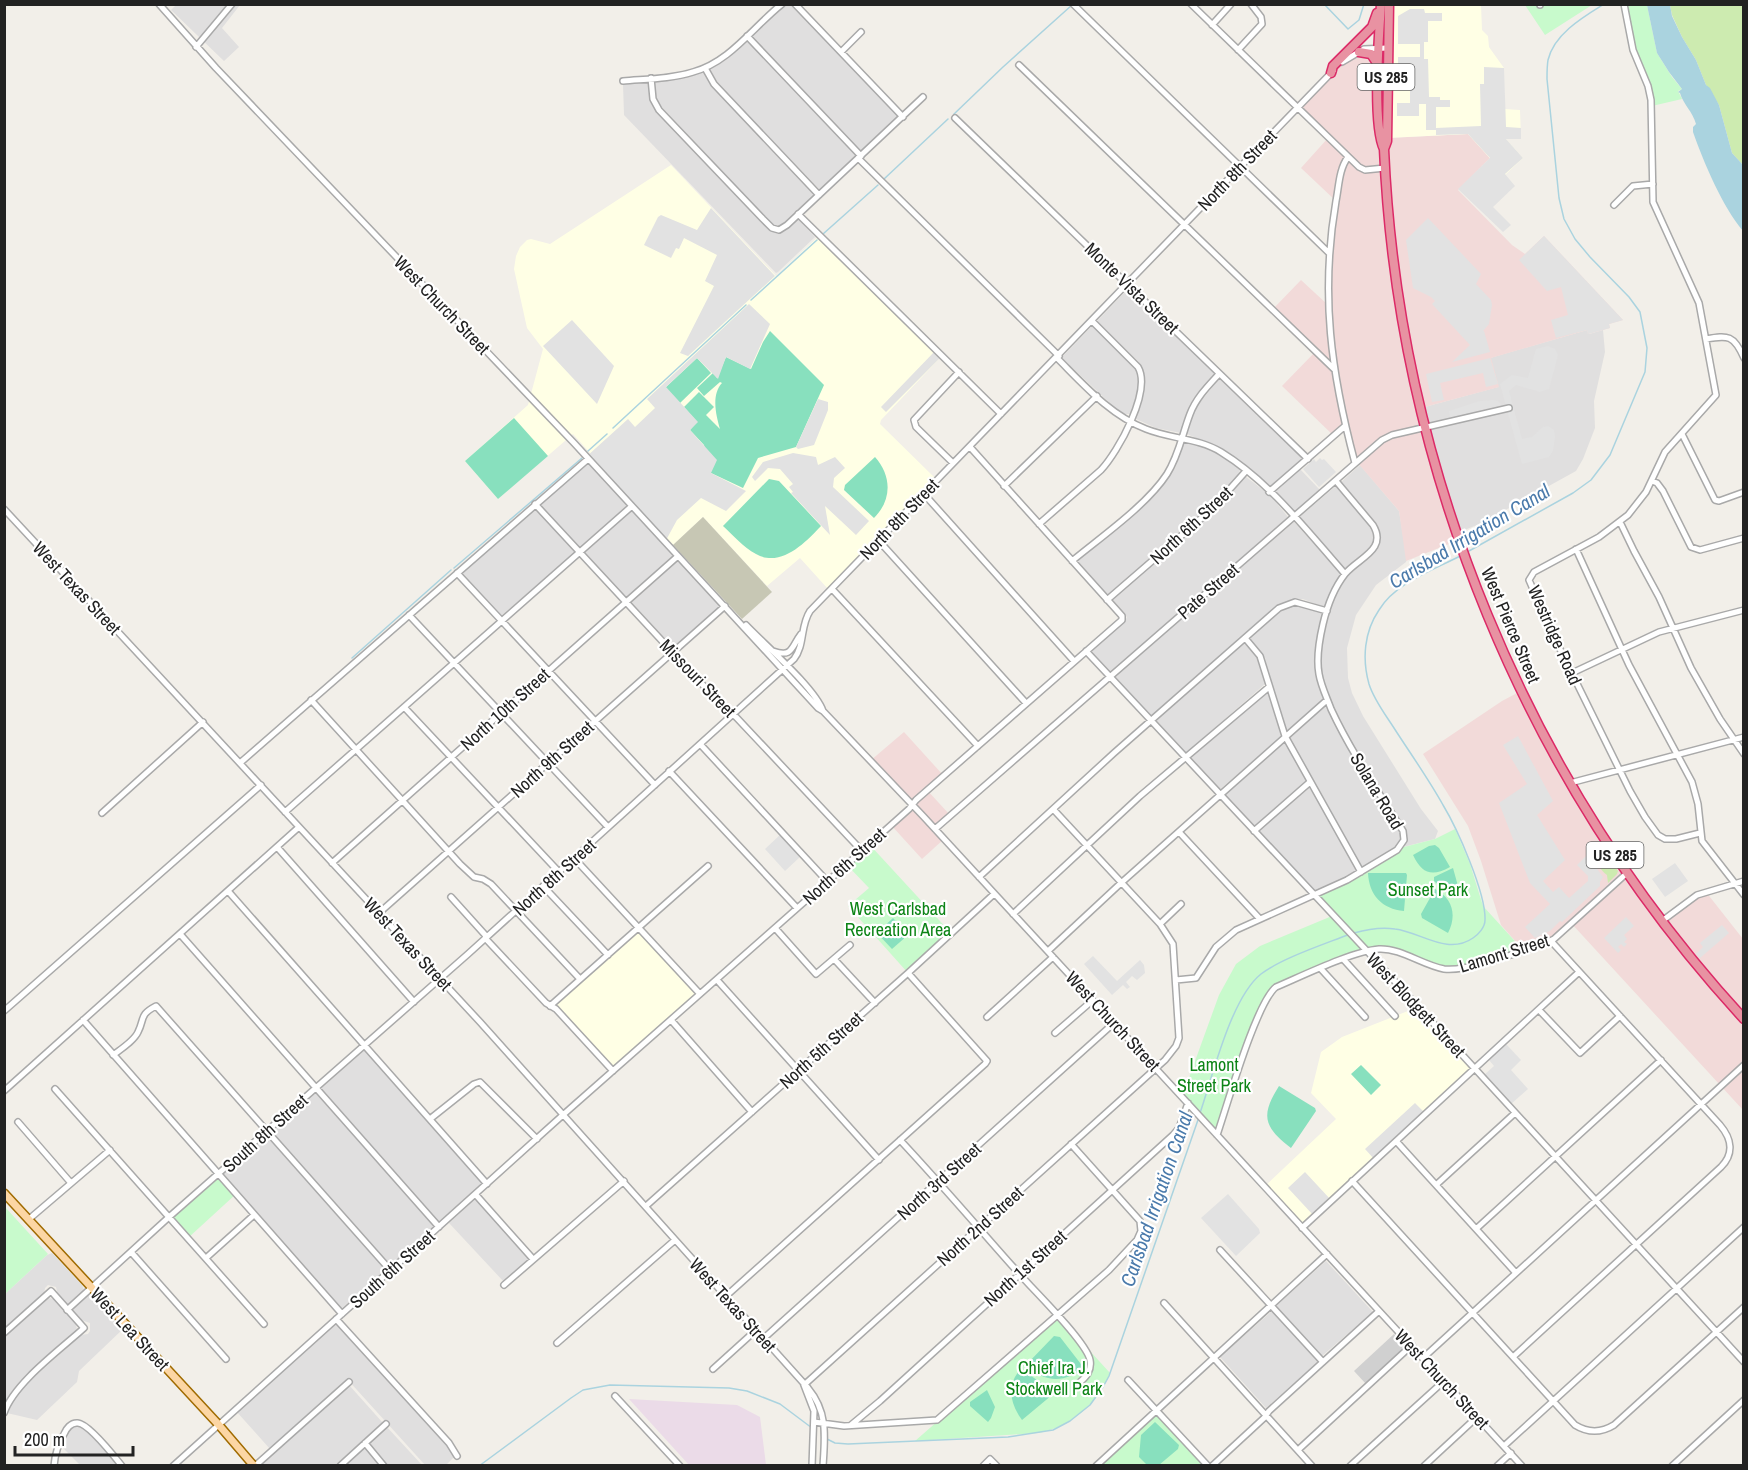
<svg xmlns="http://www.w3.org/2000/svg" width="1748" height="1470" viewBox="0 0 1748 1470" font-family="'Archivo Narrow',sans-serif">
<style>
.residential{fill:#e0dfdf}
.commercial{fill:#f2dad9}
.industrial{fill:#ebdbe8}
.education{fill:#ffffe5}
.religious{fill:#d0d0d0}
.construction{fill:#c7c7b4}
.grass{fill:#cdebb0}
.park{fill:#c8facc}
.pitch{fill:#88e0be}
.parking{fill:#e2e2e2}
.water{fill:#aad3df}
.lines{fill:none;stroke-linecap:round;stroke-linejoin:round}
.stream{stroke:#aad3df;stroke-width:1.5}
.minor-casing{stroke:#a9a9a9;stroke-width:8}
.major-casing{stroke:#a06b00;stroke-width:10}
.highway-casing{stroke:#dc2a67;stroke-width:11}
.minor{stroke:#fff;stroke-width:5}
.major{stroke:#fcd6a4;stroke-width:7}
.highway{stroke:#e892a2;stroke-width:8}
.labels{text-anchor:middle;dominant-baseline:central;stroke-width:4.5;stroke-linejoin:round;paint-order:stroke}
.shield{fill:#fff;stroke:#646464;stroke-width:1.5}
.shield-label{font-size:16px;font-weight:bold;fill:#222}
.street-label{font-size:18px;fill:#222;stroke:#fff}
.park-label{font-size:18px;fill:#0c8416;stroke:#fff}
.water-label{font-size:20px;font-style:italic;fill:#4a7aab;stroke:#fff}
</style>
<rect width="100%" height="100%" fill="#f2efe9"/>
<path class="residential" d="M176,5H240L222,28L239,47L224,61L171,10Z
M785,5H793L897,115L898,117L863,150H859L752,38V35Z
M745,41H748L856,154V157L820,190L715,82L709,71V68L724,60Z
M703,71L712,86L815,195L781,226L773,225L657,102L654,81Z
M648,81L651,101L655,109L770,230L781,231L797,218L815,237L778,272L776,273L624,115L623,84Z
M1127,290L1214,372L1215,375L1206,385L1181,433L1156,428L1136,419L1144,387L1143,371L1138,361L1096,322Z
M1093,325L1137,370L1139,381L1137,395L1130,414H1125L1114,407L1063,359V356Z
M1587,330L1589,334L1603,330L1605,352L1594,401L1595,428L1583,459L1576,471L1482,523L1457,533L1421,408L1498,387L1490,358Z
M1222,379L1304,458L1269,488L1245,465L1226,451L1187,434V429L1194,410L1218,380Z
M1187,441L1206,447L1226,458L1240,469L1239,475L1195,521L1111,594L1106,595L1077,560L1161,487L1175,468L1183,445Z
M588,463L628,506L580,548L540,506V503Z
M1360,465L1399,511L1407,558L1406,562L1376,585L1356,615L1347,648L1348,678L1352,693L1363,716L1421,809L1438,831L1435,839L1403,847L1407,837L1406,833L1340,723L1322,680L1320,668L1322,639L1333,600L1346,578L1375,550L1379,543V530L1375,523L1340,483Z
M1300,469L1320,490L1294,513L1273,491Z
M1245,476L1271,496L1288,517L1112,671H1108L1090,651L1126,619L1127,617L1112,602L1114,598L1207,517L1225,500Z
M1336,486L1374,531L1375,540L1372,548L1345,570L1298,518Z
M535,508L574,549L575,553L501,616L462,573Z
M631,509L674,556L626,598L583,552Z
M1294,522L1342,574L1325,608L1303,599L1290,600L1280,605L1151,717L1115,677Z
M678,560L720,606L674,648L630,601Z
M1293,605H1299L1323,613L1316,650V669L1324,700L1287,733L1272,690L1265,658L1249,638L1276,614L1286,607Z
M1244,643L1259,658L1265,684L1185,754L1155,721Z
M1265,691L1268,692L1283,736L1219,790L1189,757Z
M1325,706L1328,707L1352,752L1401,835L1400,844L1396,848L1363,868L1291,740L1290,736Z
M1286,741L1307,782L1254,828L1223,795Z
M1309,787L1336,831L1357,870L1355,874L1315,891L1258,831Z
M365,1049L484,1183L438,1222L320,1089Z
M316,1092L435,1225L390,1266L271,1132Z
M267,1135L386,1269L341,1309L222,1175Z
M476,1198L530,1260L504,1282L449,1223Z
M52,1253L82,1285L84,1290L71,1303L67,1304L58,1295L56,1287L48,1285L45,1288L44,1294L5,1330V1294L47,1255Z
M1326,1261L1373,1312L1322,1356L1276,1306Z
M87,1295L93,1296L123,1329L79,1371L77,1382L37,1420L7,1413L20,1390L81,1335L88,1334L90,1331V1323L81,1320L73,1310Z
M50,1298L56,1300L76,1322L77,1331L17,1386L5,1405V1337L45,1300Z
M1272,1311L1318,1362L1266,1408L1220,1357Z
M335,1322L454,1451L455,1456L446,1465H425L347,1379L270,1449L236,1411Z
M349,1385L383,1423L335,1465H259Z
M74,1426L83,1428L119,1465H80L61,1446L70,1429Z
M386,1426L422,1465L342,1466Z"/>
<path class="commercial" d="M1359,52L1375,58L1380,140L1387,138L1468,134L1490,158L1458,190L1512,245L1525,254L1544,236L1623,320L1609,324L1610,328L1588,334L1587,330L1491,358L1499,387L1421,408L1459,540L1406,561L1399,511L1357,462L1345,427L1334,436L1282,386L1315,352L1272,310L1301,280L1328,305L1336,201L1301,168L1328,138L1297,107L1340,64Z
M1521,691L1557,760L1662,921L1706,892L1743,939V1110L1571,923L1554,939L1523,950L1501,925L1481,861L1468,826L1423,754L1502,701Z
M904,732L943,775L927,790L950,815L935,829L944,839L922,859L891,825L911,804L870,761Z"/>
<path class="industrial" d="M629,1399L737,1405L760,1417L766,1465H689Z"/>
<path class="education" d="M1389,5H1481L1482,30L1488,36L1489,47L1504,68V109L1520,110L1521,139H1506L1523,158L1505,175L1468,134L1387,138Z
M671,165L776,276L817,238L940,358L881,420L880,424L935,478L828,589L800,558L767,586L703,517L673,545L573,434L498,499L465,461L528,405L543,349L527,328L514,269L516,256L520,247L527,240L531,239L550,244Z
M639,927L700,994L613,1071L550,1006Z
M1418,1007L1475,1069L1302,1228L1264,1187L1336,1119L1311,1093L1321,1052L1342,1037Z"/>
<path class="religious" d="M1394,1334L1405,1347V1349L1366,1384L1354,1371Z"/>
<path class="construction" d="M703,517L772,592L742,619L673,545Z"/>
<path class="grass" d="M1670,5H1743V165L1732,153L1719,105L1706,85L1696,60L1682,37L1672,15Z
M1598,847L1602,848L1618,871L1617,874L1608,883L1607,875C1600,870 1595,860 1592,852Z"/>
<path class="park" d="M1525,5H1592L1545,35Z
M1624,5H1647L1657,53L1672,77L1682,89L1678,91L1682,99L1652,106L1639,66Z
M1455,829L1470,864L1483,906L1523,950L1465,968L1445,969L1397,952L1367,951L1276,987L1263,1004L1217,1135L1182,1097L1219,995L1236,964L1260,946L1332,916L1314,895L1341,883L1400,848L1435,839Z
M869,844L951,933L908,973L848,906L869,888L846,864Z
M219,1175L236,1194L188,1238L169,1217Z
M5,1207L48,1254L5,1294Z
M1058,1316L1110,1373C1098,1404 1070,1427 1038,1433L915,1441Z
M1156,1410L1208,1465L1102,1466L1099,1463Z"/>
<path class="pitch" d="M770,331L824,385L796,447L758,458L743,488L711,473L704,445L690,430L697,422L684,407L699,392L714,407L706,415L720,429C716,415 711,395 722,383L720,382L704,396L697,388L713,373L717,378L726,357L751,369L763,342Z
M697,358L711,373L680,403L665,388Z
M514,418L548,456L498,499L465,461Z
M875,457C892,476 892,500 874,518L844,490L845,485Z
M769,479L779,481L821,526C805,543 781,568 756,554C743,547 733,535 723,526Z
M1435,845L1439,848L1450,867C1432,877 1422,874 1413,855L1429,846Z
M1453,868L1458,886L1451,897L1434,881V877Z
M1368,873H1406L1407,875L1404,911C1382,909 1369,895 1368,873Z
M1435,889C1453,898 1457,916 1448,933L1422,918L1421,914Z
M893,918L908,935L892,949L877,933Z
M1361,1065L1381,1085L1371,1095L1351,1074Z
M1279,1086L1315,1108L1316,1111L1291,1148C1264,1127 1260,1116 1279,1086Z
M1054,1336L1060,1337L1084,1368C1065,1383 1044,1383 1026,1365Z
M1021,1369L1050,1389L1052,1395L1022,1420C1010,1404 1006,1384 1021,1369Z
M987,1390L995,1407L991,1418L988,1422L970,1406V1402Z
M1155,1422L1179,1445L1178,1449L1159,1465H1147L1139,1457L1141,1435Z"/>
<path class="parking" d="M1410,9H1424L1425,13H1442V21H1428V42H1424V59H1428L1429,97H1440V100H1450V107H1436V128L1481,126L1480,84H1484V67L1504,68L1506,127L1521,128V139H1506L1523,158L1505,174L1515,186L1493,207L1511,225L1503,232L1458,189L1490,158L1468,134L1436,135V130H1426V104H1419V116H1397V103H1410V77L1398,76V57H1420V44H1398V16Z
M711,208L775,276L688,356L680,353L714,286L705,281L717,255L684,238L679,249L676,248L671,258L644,245L658,217L661,215L697,230Z
M1428,218L1481,274L1476,284L1491,300L1492,305L1489,324L1483,331H1484L1490,352L1452,362L1470,345L1432,304L1435,301L1431,297L1413,288L1406,240Z
M1544,236L1623,320L1609,324L1610,328L1588,334L1587,330L1556,338L1551,320L1568,315L1561,287L1547,291L1519,260Z
M749,304L770,324L750,369L726,357L718,379L697,358L666,387L698,422L690,430L717,460L711,473L746,491L726,511L701,498L677,520L665,542L586,457L628,419L635,427L655,408L647,399Z
M572,320L614,366L597,404L543,346Z
M1548,346L1555,349L1558,355L1549,389L1540,392L1516,385L1509,391L1522,439L1532,437L1543,427L1548,426L1554,430L1555,437L1553,451L1549,457L1522,464L1500,384L1512,375L1528,378L1536,349Z
M936,350L942,356L886,412L881,407Z
M1490,358L1498,384L1486,387L1483,373L1440,383L1444,400L1432,402L1426,374Z
M818,399L828,402V410L814,445L798,449L796,447Z
M1494,400L1498,401L1502,405L1450,418L1449,411L1480,401Z
M793,453L816,457L818,465L835,457L845,468L834,478L833,487L869,521L856,535L825,506L830,535L791,493L793,492L789,487L793,484L780,469L768,468L755,481L752,477L763,462Z
M1320,458L1322,460L1324,459L1336,472L1319,487L1303,469L1314,459L1316,462Z
M1518,736L1553,801L1537,815L1565,860L1543,881L1553,892L1559,887L1569,898L1588,881V876L1577,865L1587,855L1603,877L1600,882V886L1562,922L1560,921L1550,931L1535,938L1525,927L1550,904L1530,883L1499,803L1527,784L1503,745Z
M781,834L801,856L785,871L765,849Z
M1675,863L1688,881L1665,897L1652,879Z
M1626,917L1634,926L1624,935L1627,939L1624,942L1627,944L1624,947L1621,944L1618,947L1621,950L1618,953L1604,938Z
M1722,925L1729,933L1700,958L1696,954L1703,947L1700,943Z
M1093,956L1117,981L1140,960L1144,965L1145,973L1137,980L1132,976L1126,982L1130,987L1127,989L1123,985L1112,995L1084,964Z
M1506,1044L1521,1060L1511,1070L1528,1089L1511,1104L1484,1075L1494,1066L1489,1060Z
M1415,1103L1426,1114L1375,1160L1365,1149Z
M1305,1172L1331,1200L1314,1216L1288,1188Z
M1228,1194L1259,1229L1260,1233L1236,1256L1201,1218Z"/>
<path class="water" d="M1647,5H1670L1672,16L1682,37L1696,60L1706,85L1710,88L1719,105L1732,153L1743,165V231C1722,206 1704,163 1693,132V127L1696,124C1693,112 1683,104 1680,93L1678,92L1682,89L1669,72L1657,53Z"/>
<g class="lines">
<path class="stream" d="M1324,4L1348,29L1359,20L1364,4
M954,114L1003,67L1072,5
M884,179L948,119
M823,234L878,185
M751,300L817,240
M613,428L746,305
M588,451L607,434
M1469,551L1573,493L1591,480L1610,455L1645,372L1647,348L1640,312L1629,297L1590,257L1575,239L1564,219L1559,198L1547,79C1547,73 1547,66 1548,60C1554,34 1583,17 1604,4
M454,568L582,458
M352,658L451,570
M1354,933C1368,929 1381,927 1395,929C1421,932 1447,956 1473,938C1479,934 1485,927 1485,920C1486,893 1457,828 1443,805C1428,778 1410,753 1394,728C1385,714 1374,700 1369,684C1362,659 1364,632 1379,610C1396,582 1434,570 1462,555
M1200,1113C1213,1075 1231,998 1261,974C1282,958 1325,944 1350,934
M825,1438L835,1443L848,1444L1008,1437L1053,1430L1070,1421L1090,1405L1103,1387L1109,1376L1199,1117
M479,1466L571,1398L583,1390L610,1385L729,1388L747,1391L780,1404L812,1428"/>
<g class="minor-casing">
<path id="minor" d="M159,4L216,68L574,443L818,708L823,711L923,816L1522,1466
M795,4L903,117
M1073,4L1329,253
M1191,4L1359,167L1365,170L1385,168
M1624,4L1633,50L1648,86L1651,100L1653,202L1699,303L1716,395L1665,452L1646,492L1628,515L1599,537L1534,572L1529,580L1552,633L1630,791L1645,817L1658,835L1665,839H1676L1700,833
M1540,5V4
M1212,25L1231,4
M747,36L861,156
M196,47L232,4
M1238,50L1262,24L1261,17L1251,4
M841,52L861,32
M1342,62L1364,49L1387,48
M1019,65L1334,369
M705,68L714,84L819,195
M651,78L653,99L659,110L763,219L772,228L779,230L787,225L923,97
M623,81C646,79 671,79 693,72C730,62 753,27 782,4
M955,118L1308,459
M1348,157C1339,169 1339,186 1336,201C1320,294 1331,373 1355,463
M858,158L1059,356
M1614,205L1633,186L1653,184
M798,214L1001,414
M1706,339C1728,335 1734,335 1744,358
M1057,358C1084,385 1110,415 1146,429C1171,439 1198,438 1221,452C1270,482 1308,532 1345,574
M1682,434L1715,500L1719,501L1744,492
M953,463L916,427L914,420L959,372
M1652,481L1657,483L1663,491L1691,547L1700,550L1744,538
M1004,486L1097,396
M1269,492L1345,426
M924,494L1074,661
M535,504L728,712L736,717L862,851
M4,509L480,1022L808,1388C828,1412 825,1436 823,1466
M1620,522L1634,551L1659,597L1691,668L1720,719L1744,754
M1039,524L1101,470C1118,452 1152,391 1138,367L1092,321
M879,541L1026,703
M1576,549L1629,665L1692,782L1698,804L1702,841L1744,895
M1072,561C1101,537 1147,505 1167,474C1179,455 1182,435 1190,414C1196,398 1208,386 1219,374
M457,573L655,785
M832,589L978,746
M1107,600L1212,509L1246,471
M409,615L608,827
M746,625C765,645 815,688 823,711
M1245,638L1260,656L1285,736L1361,872
M773,651C793,658 791,647 801,634
M1086,651L1367,951L1744,1362
M1572,673L1659,632L1744,610
M311,700L460,864L474,877L483,879L491,884L580,979
M404,707L559,872
M700,744L827,881
M240,763L588,459
M669,771L797,908
M1570,783L1744,737
M285,812L632,506
M102,813L203,722
M935,829L1382,440L1392,435L1509,408
M1254,831L1310,782
M1179,832L1259,918
M277,847L414,1002
M574,858L700,994
M332,863L678,556
M979,877L1114,753L1279,608L1295,602L1327,611
M543,886L608,955
M228,891L487,1184
M451,897L487,937
M379,913L725,606
M1013,914L1140,796L1269,687
M1662,921L1697,895L1744,881
M1160,924L1181,904
M775,928L816,974L850,945
M180,934L439,1227
M485,938L546,1003L556,1009L613,1071
M1048,951L1121,883L1327,700
M834,959L875,1003
M1344,960L1395,1016
M1321,969L1365,1017
M717,980L879,1160
M1176,980L1196,978L1216,947L1236,930L1347,880L1397,850L1404,840L1403,831C1378,791 1351,752 1331,709C1327,698 1321,686 1319,674C1316,658 1319,641 1323,624C1327,607 1334,588 1345,574C1358,558 1388,550 1373,525L1336,481
M550,1006L708,866
M1539,1010L1580,1053L1620,1016
M4,1011L261,785
M987,1017L1053,957
M83,1020L342,1314
M671,1020L752,1112
M1055,1033L1093,1000
M113,1055C121,1049 134,1041 138,1032C145,1018 139,1015 156,1006L391,1271
M55,1089L264,1324
M4,1091L299,827
M430,1119L474,1084L480,1082L537,1139
M18,1122L71,1183
M1217,1135C1227,1106 1256,1003 1276,987C1302,976 1353,951 1379,949C1401,948 1422,965 1444,969C1469,972 1521,951 1546,943L1554,939L1627,873
M900,1140C942,1185 982,1232 1023,1278C1037,1293 1087,1343 1090,1360C1092,1371 1086,1377 1079,1383
M1396,1141L1516,1273
M1352,1181L1575,1425C1588,1433 1601,1433 1614,1425L1744,1307
M1436,1185L1515,1113
M476,1195L533,1259
M646,1206L908,973L994,894
M28,1220L110,1150
M1302,1228L1579,972
M1476,1229L1661,1060
M1220,1250L1323,1362
M131,1252L226,1359
M206,1258L254,1215
M504,1285L624,1181
M725,1297L985,1064L987,1061L908,973
M1164,1303L1312,1466
M67,1310L169,1217L468,954L794,659C805,645 800,626 810,611L1333,71
M336,1319L449,1443L457,1456
M4,1333L51,1291L84,1328C61,1349 14,1383 4,1413
M763,1339L1114,1023
M557,1343L675,1240
M1513,1357L1721,1167C1734,1154 1732,1139 1720,1125L1551,941
M1423,1358L1744,1065
M713,1369L755,1331
M1128,1380L1208,1466
M804,1385L1165,1060L1176,1046L1179,1038L1173,944L1160,924L1053,809
M804,1385L814,1411L812,1466
M615,1396L680,1466
M814,1422L844,1426L937,1420L1109,1270L1137,1240L1141,1231L1140,1221L1071,1144
M851,1425L880,1401L1173,1135L1179,1128L1188,1103
M365,1443L384,1466
M1504,1446L1744,1227
M1298,1450L1412,1345
M54,1466C55,1454 58,1444 64,1434C66,1429 71,1422 78,1423C89,1424 114,1456 122,1466
M173,1466L564,1114L862,851L909,809L916,800L1122,620V616L970,447
M255,1466L349,1382
M340,1466L386,1424
M983,1466L990,1459L997,1466
M1096,1466L1327,1254
M1212,1466L1264,1418L1269,1411L1379,1311
M1350,1466L1444,1381
M1424,1466L1477,1417
M1497,1466L1511,1453
M1672,1466L1744,1400"/>
</g>
<g class="major-casing">
<path id="major" d="M4,1193L218,1424L254,1466"/>
</g>
<g class="highway-casing">
<path id="highway" d="M1381,4C1379,35 1372,124 1384,149
M1389,4L1387,141L1384,149C1398,469 1526,782 1744,1019
M1359,52L1371,54L1377,63
M1331,73L1333,66L1372,27L1377,13"/>
</g>
<use href="#minor" class="minor"/>
<use href="#major" class="major"/>
<use href="#highway" class="highway"/>
</g>
<g class="labels">
<g class="shield">
<rect x="1357.5" y="64" width="57" height="26" rx="4.5"/>
<rect x="1586.5" y="842" width="57" height="26" rx="4.5"/>
</g>
<g class="shield-label">
<text x="1386" y="77">US 285</text>
<text x="1615" y="855">US 285</text>
</g>
<g class="street-label">
<text transform="translate(1237 170) rotate(-46)">North 8th Street</text>
<text transform="translate(1132 288) rotate(44)">Monte Vista Street</text>
<text transform="translate(442 305) rotate(46)">West Church Street</text>
<text transform="translate(899 519) rotate(-46)">North 8th Street</text>
<text transform="translate(1191 525) rotate(-43)">North 6th Street</text>
<text transform="translate(77 588) rotate(47)">West Texas Street</text>
<text transform="translate(1208 591) rotate(-41)">Pate Street</text>
<text transform="translate(1511 625) rotate(67)">West Pierce Street</text>
<text transform="translate(1555 635) rotate(66)">Westridge Road</text>
<text transform="translate(698 678) rotate(46)">Missouri Street</text>
<text transform="translate(505 709) rotate(-42)">North 10th Street</text>
<text transform="translate(552 759) rotate(-42)">North 9th Street</text>
<text transform="translate(1377 791) rotate(59)">Solana Road</text>
<text transform="translate(844 866) rotate(-42)">North 6th Street</text>
<text transform="translate(554 877) rotate(-42)">North 8th Street</text>
<text transform="translate(408 944) rotate(47)">West Texas Street</text>
<text transform="translate(1504 953) rotate(-17)">Lamont Street</text>
<text transform="translate(1416 1005) rotate(47)">West Blodgett Street</text>
<text transform="translate(1113 1021) rotate(47)">West Church Street</text>
<text transform="translate(821 1050) rotate(-42)">North 5th Street</text>
<text transform="translate(265 1133) rotate(-42)">South 8th Street</text>
<text transform="translate(939 1181) rotate(-42)">North 3rd Street</text>
<text transform="translate(980 1226) rotate(-42)">North 2nd Street</text>
<text transform="translate(1025 1268) rotate(-42)">North 1st Street</text>
<text transform="translate(392 1269) rotate(-42)">South 6th Street</text>
<text transform="translate(733 1305) rotate(48)">West Texas Street</text>
<text transform="translate(130 1329) rotate(47)">West Lea Street</text>
<text transform="translate(1442 1379) rotate(47)">West Church Street</text>
</g>
<g class="park-label">
<text x="1428" y="889">Sunset Park</text>
<text x="898" y="908">West Carlsbad<tspan x="898" dy="21">Recreation Area</tspan></text>
<text x="1214" y="1064">Lamont<tspan x="1214" dy="21">Street Park</tspan></text>
<text x="1054" y="1367">Chief Ira J.<tspan x="1054" dy="21">Stockwell Park</tspan></text>
</g>
<g class="water-label">
<text transform="translate(1469 536) rotate(-31)">Carlsbad Irrigation Canal</text>
<text transform="translate(1156 1199) rotate(-71)">Carlsbad Irrigation Canal</text>
</g>
</g>
<rect width="1748" height="1470" fill="none" stroke="#222222" stroke-width="12"/>
<path d="M15 1446v9h118v-9" fill="none" stroke="#222222" stroke-width="3"/>
<text x="24" y="1446" font-size="18" fill="#222222" stroke="#ffffff" stroke-width="4.5" paint-order="stroke">200 m</text>
</svg>
